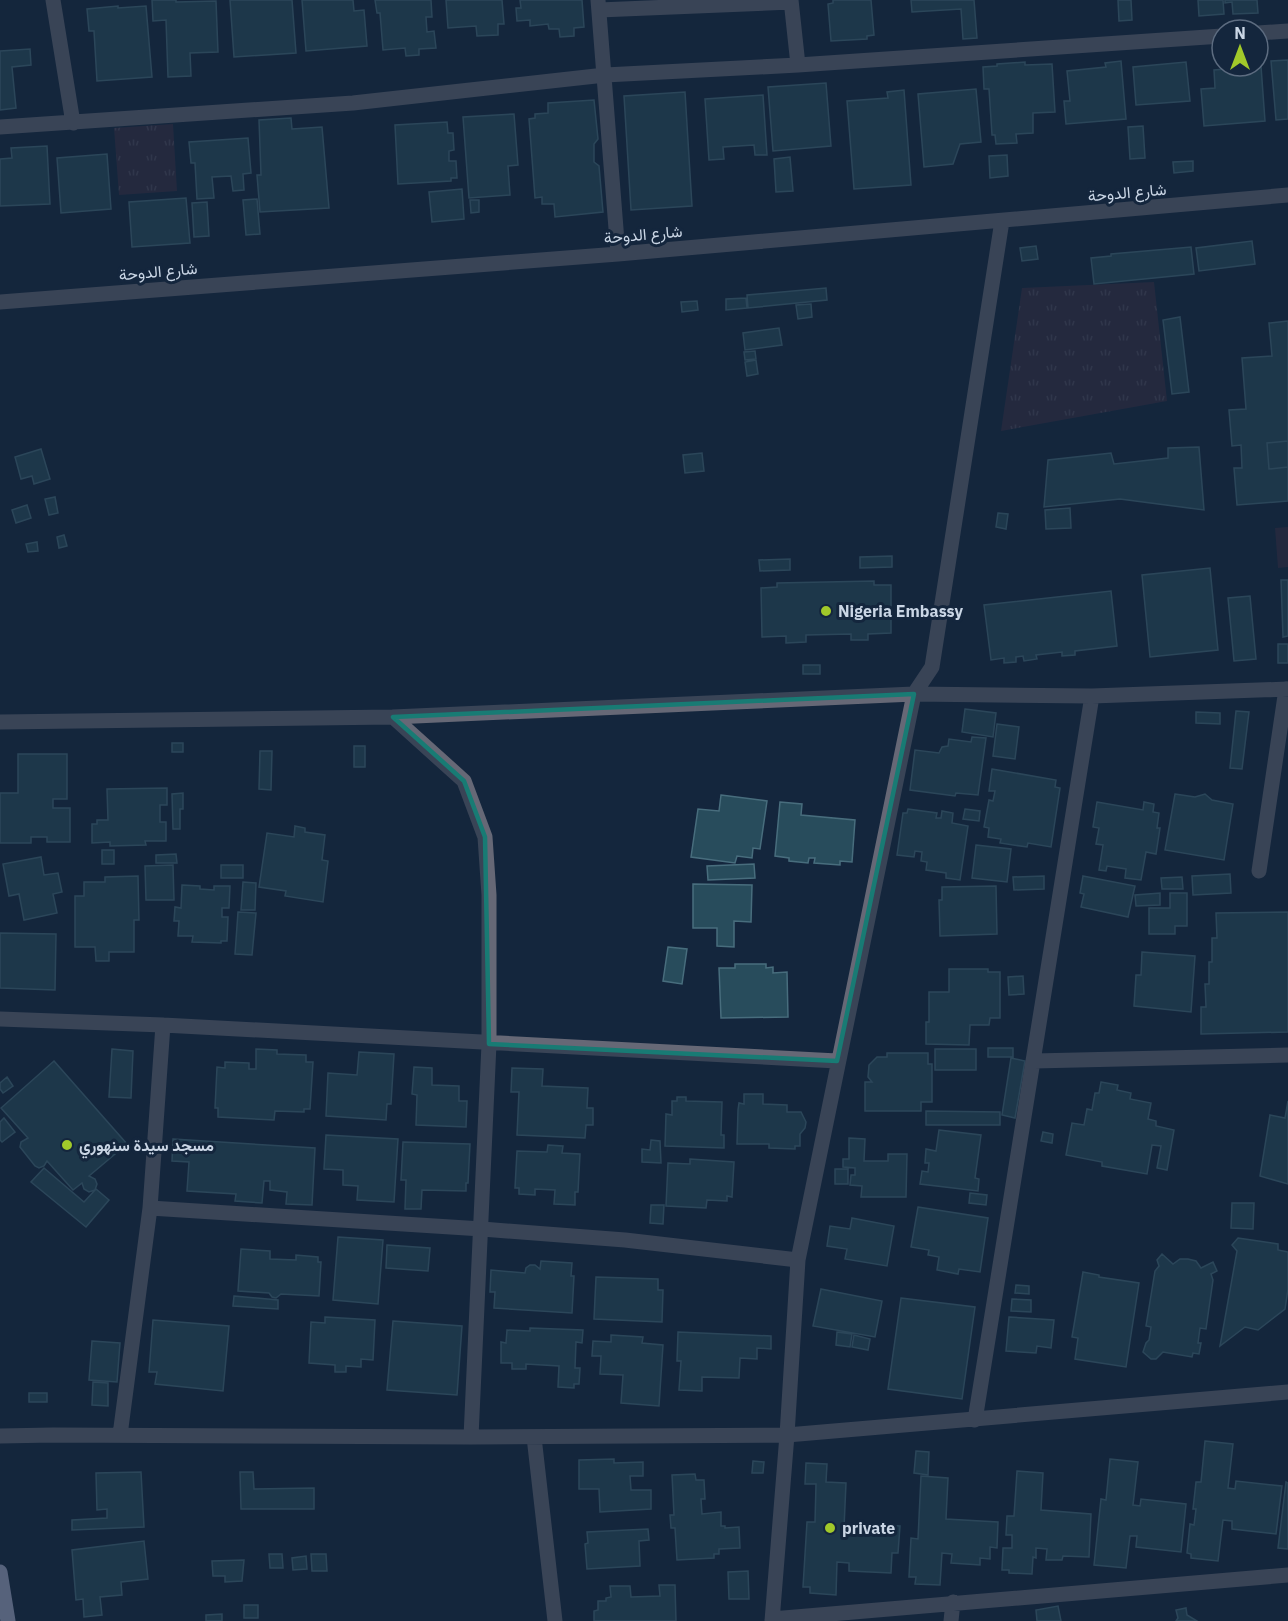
<svg xmlns="http://www.w3.org/2000/svg" width="1288" height="1621" viewBox="0 0 1288 1621" font-family="'IBM Plex Sans',Vazirmatn,sans-serif">
<style>
.grass{fill:url(#grass-tufts)}
.pitch{fill:#382d42}
.building{fill:#284c5c;stroke:#486d7d;stroke-width:1.5}
.lines{fill:none;stroke-linecap:round;stroke-linejoin:round}
.minor{stroke:#666876;stroke-width:15}
.major{stroke:#a7aac8;stroke-width:15}
.marked{fill:none;stroke:#187b74;stroke-width:4.5;stroke-linejoin:round}
.poi-dot{fill:#a1c92a;stroke:#14263d;stroke-width:2}
.labels{text-anchor:middle;dominant-baseline:central;stroke-width:6;stroke-linejoin:round;paint-order:stroke}
.street-label{font-size:16px;fill:#cad6e5;stroke:#14263d}
.poi-label{font-size:16px;font-weight:bold;fill:#cad6e5;stroke:#14263d;text-anchor:start}
</style>
<defs>
<pattern id="grass-tufts" width="24" height="20" patternUnits="userSpaceOnUse" patternTransform="scale(1.5)"><rect width="24" height="20" fill="#382d42"/><path d="M3 7l-1-3M5 7V3M7 7l1-3M15 17l-1-3M17 17v-4M19 17l1-3" fill="none" stroke="#534b5d"/></pattern>
</defs>
<rect width="100%" height="100%" fill="#14263d"/>
<path class="grass" d="M173,124L177,191L119,195L114,128Z
M1154,282L1167,401L1001,431L1022,288Z"/>
<path class="pitch" d="M1288,527V567L1278,568L1275,528Z"/>
<path class="building" d="M152,0H176V2L216,1L218,52L190,53L191,76L168,77L166,20L153,21Z
M230,0H292L296,53L234,57Z
M302,0H353L354,11L364,10L367,46L306,51Z
M375,0H431L432,17H426L427,32L434,31L436,48L419,49V55L406,56L405,48L383,50L380,13H377Z
M446,0H502L504,24H498V35L477,36L476,26L448,28Z
M520,0H582L584,27L574,28V36L560,37L559,29H549L548,24L530,26V20L517,21L516,8H521Z
M833,0H871L874,35L867,36V39L831,41L828,4L833,3Z
M911,0H974L977,38L963,39L961,9L912,12Z
M1118,0H1131L1132,20L1119,21Z
M1198,0H1223L1224,14L1199,16Z
M1225,0H1257L1258,13L1233,14L1232,2L1225,3Z
M118,6V8L146,6L152,77L97,81L94,31H89L87,9Z
M30,49L31,65L12,67L16,108L0,110V51Z
M1288,60V119L1276,120L1271,61Z
M1121,61L1126,119L1066,124L1064,101H1070L1067,71L1106,67L1105,63Z
M1025,62V65L1052,64L1055,112L1033,113V133L1016,134L1017,143L996,144L995,135H992L989,89H984L983,67L997,66V64Z
M1186,62L1190,101L1136,105L1133,67Z
M1261,66L1265,121L1204,126L1201,89L1215,88L1214,70Z
M826,83L831,146L773,151L768,87Z
M976,89L981,142L960,144L953,164L924,167L918,94Z
M904,90L911,185L854,189L847,101L888,98L887,92Z
M685,92L692,206L631,210L624,96Z
M763,95L767,155H755L754,145L723,147L724,159L709,160L705,99Z
M594,100L598,139L594,144V162L599,166L603,212L555,217L554,204H542V197L535,198L529,119L535,118V114L548,113V103Z
M514,114L518,165L508,166L510,195L469,198L463,117Z
M291,118L292,129L322,127L329,208L260,212L257,175H261L259,120Z
M447,122L448,133H453L454,150L449,151V161H456L457,178H451V181L398,184L395,125Z
M1143,126L1145,158L1130,159L1128,127Z
M248,138L251,173L243,174L244,190L233,191L231,176L212,177L214,198L197,199L195,163H191L189,142Z
M47,146L50,204L0,206V159L12,158L11,148Z
M107,154L111,209L61,213L57,158Z
M1007,155L1008,176L990,178L989,156Z
M790,157L793,191L776,192L774,159Z
M1193,161V171L1174,173L1173,162Z
M462,189L464,219L432,222L429,192Z
M186,198L190,243L132,247L129,202Z
M257,199L260,234L246,235L243,200Z
M470,200H479V212L471,213Z
M207,202L209,236L194,237L192,203Z
M1252,241L1255,264L1199,271L1196,248Z
M1036,246L1038,259L1022,261L1020,248Z
M1191,247L1194,274L1094,284L1091,258L1111,256V254Z
M826,288L827,300L748,308L747,295Z
M746,298L747,308L726,310V299Z
M697,301L698,310L682,312L681,302Z
M811,304L812,317L798,319L796,305Z
M1180,317L1189,392L1172,394L1163,320Z
M1288,321V441L1267,443L1269,469L1288,467V501L1237,505L1234,468H1242L1241,445L1232,446L1229,410L1246,409L1242,358L1272,356L1269,323Z
M779,328L782,345L745,350L743,333Z
M755,351L756,359L745,360L744,352Z
M756,360L758,374L747,376L745,362Z
M1288,441V467L1269,469L1267,443Z
M1199,447L1204,510L1120,499L1044,507L1048,460L1111,453L1114,464L1168,458V448Z
M41,449L50,479L34,484L32,476L21,479L15,457Z
M702,453L704,471L685,473L683,455Z
M55,497L58,513L49,515L45,499Z
M27,505L31,518L16,523L12,510Z
M1070,508L1071,528L1046,529L1045,510Z
M998,513L1008,514L1006,529L996,527Z
M64,535L67,546L59,548L57,537Z
M37,542L38,551L28,552L26,544Z
M892,556V567L860,568V557Z
M790,559V570L760,571L759,560Z
M1210,568L1218,650L1150,657L1142,575Z
M1281,580H1288V636L1283,637Z
M874,581V585H891V633L868,634V640H851V634L806,635V642L786,643V636L762,637L761,588L777,587V583Z
M1111,591L1117,646L1075,651V655L1062,656V652L1036,655L1037,659L1024,661L1023,656L1016,657V662L1004,663V658L991,660L984,605Z
M1250,596L1256,659L1234,661L1228,598Z
M1278,644H1288V663H1278Z
M803,665H820V674H803Z
M965,709L996,713L993,737L962,732Z
M1236,711L1249,712L1242,769L1230,768Z
M1196,712L1220,713V724L1196,723Z
M997,724L1019,727L1015,759L993,756Z
M972,737L986,738L978,795L956,793L955,796L910,790L915,750L939,753L942,747L948,746L949,739L971,742Z
M172,743H183V752H172Z
M354,746H365V767H354Z
M260,751H272L271,790L259,789Z
M18,754H67V799H53V808H70V842H47V837H31V843H0V793H18Z
M992,769L1056,780L1055,787L1060,788L1051,847L1028,843L1027,847L1000,843L1001,839L988,837L989,828L984,827L989,800L993,801L995,791H989Z
M167,788V805H160V822H166V841H145L146,845L110,846V842L92,843V824H97V820H108L107,789Z
M183,793V809H180V829H173L172,794Z
M1175,794L1195,797L1205,794L1212,800L1233,804L1224,860L1165,850Z
M721,795L767,801L760,849L753,848L752,858L737,856L735,863L691,857L698,809L719,811Z
M780,802L802,804L801,815L855,820L852,862L840,861V865L814,863L815,858H809L808,863L789,861V858L775,856Z
M1097,802L1143,810L1144,802L1154,804L1153,812L1159,813L1157,828H1160L1156,854L1146,852L1141,880L1125,878L1126,869L1107,866L1106,871L1099,870L1103,845L1096,844L1099,828L1093,827Z
M908,809L937,813L936,818H941L942,811L953,813L952,823L968,826L960,880L946,878V873L926,870L927,862L921,861L922,852L915,851L914,857L897,855L903,813H907Z
M965,809L980,811L979,821L963,819Z
M295,826L305,828V832L325,835L322,860L328,861L323,902L285,896L286,891L259,887L267,833L294,837Z
M976,845L1011,849L1007,882L972,878Z
M102,850H114V864H102Z
M176,854L177,863H156V855Z
M41,857L44,875L58,873L62,892L53,894L57,913L24,920L19,894L9,896L3,864Z
M754,864L755,878L708,880L707,866Z
M173,865L174,900H146L145,866Z
M221,865H243V878H221Z
M1230,874L1231,893L1193,895L1192,876Z
M138,876L139,920H134V952H109V961H96L95,947H75V896H84V882H105V877Z
M1044,876V889L1014,890L1013,877Z
M1083,876L1135,886L1128,917L1081,907L1084,894L1080,893Z
M1182,877L1183,889H1162L1161,878Z
M243,882L256,883L255,910H241Z
M693,884L752,885L751,922L734,921V947L717,946V928H693Z
M182,885L200,886V889L214,890V886H230L229,908H222V917H228L227,941H221V943L192,942L193,936H178L179,921H174L175,907L181,908Z
M996,886L997,934L940,936L939,900H942V887Z
M1160,893V905L1136,906L1135,895Z
M1170,893H1187V926H1175V934H1149V908H1170Z
M238,912L256,913L252,955L235,954Z
M1288,912V1032L1201,1034V1007H1206L1205,984H1209V962H1212V938H1217L1216,913Z
M0,933L56,934L55,990L0,988Z
M668,947L687,949L682,984L663,981Z
M1142,952L1195,956L1191,1012L1134,1006L1136,975H1141Z
M735,964H766V968L773,967V973L787,972L788,1017L721,1018L719,968H735Z
M949,969H988V972H1000V1018H990L989,1025H970L969,1045L926,1044V1022H929V992H949Z
M1023,976L1024,994L1009,995L1008,977Z
M988,1048H1013V1057H988Z
M112,1049L133,1051L131,1098L109,1097Z
M256,1049L277,1050V1054L306,1055V1062H313L310,1109H304V1112L275,1111L274,1120L218,1117V1108H215L217,1067L225,1068V1062L249,1063V1069H256Z
M935,1049H976V1070H935Z
M359,1052L394,1054L391,1104H387L386,1120L326,1116L328,1073L357,1075Z
M887,1053H928V1064H932V1102H921V1111H865V1082H872L868,1077L869,1065L877,1057H887Z
M1011,1058L1025,1061L1015,1118L1002,1115Z
M54,1061L127,1144L89,1176L95,1179L97,1184L95,1190L89,1192L84,1189L82,1183L73,1190L47,1161L44,1166L39,1168L35,1166L20,1147L21,1142L28,1138L1,1108Z
M414,1067L432,1068V1085L459,1086V1101H467L466,1127L416,1125L417,1095L412,1094Z
M512,1068L543,1069L542,1086L588,1088L587,1108H593V1125H586L585,1138L517,1135L519,1092H511Z
M7,1077L13,1086L3,1093L0,1089V1083Z
M1101,1082L1118,1085L1117,1090L1131,1093L1130,1099L1151,1103L1148,1119L1156,1121V1126L1174,1130L1167,1170L1157,1168L1161,1146L1152,1145L1147,1174L1102,1166V1162L1066,1155L1072,1123L1084,1125L1087,1109L1092,1110L1095,1093H1099Z
M744,1094H763V1104L787,1105V1112H801L806,1122L805,1128L800,1134V1146H795V1149L769,1148V1144H737L738,1110L739,1103L744,1104Z
M677,1097H686V1101L722,1102L721,1135H724V1148L665,1146L666,1114L672,1115V1101H677Z
M1288,1101V1184L1260,1176L1270,1115L1285,1118Z
M926,1111L1000,1112V1125H926Z
M4,1118L15,1132L2,1142L0,1140V1122Z
M939,1130L981,1135L975,1178L979,1179L978,1191L920,1184L922,1171L928,1172L929,1163H925L926,1149L936,1151Z
M1043,1132L1053,1134L1052,1143L1041,1141Z
M326,1135L398,1139L394,1202L357,1200L358,1186L343,1185V1170L324,1169Z
M849,1138L865,1139L864,1161H888V1154H907L906,1197H861L862,1186L850,1185L851,1175H855V1168L843,1167V1159H849Z
M173,1139L315,1148L312,1205L286,1204L287,1192L270,1190V1181H264L262,1203L235,1201L236,1194L187,1191L189,1162L172,1161Z
M651,1140L660,1141L661,1163L642,1162V1149L650,1150Z
M403,1142L470,1144L468,1183H466V1191L422,1190L421,1209H405L406,1180H401Z
M548,1145L563,1146L562,1153L580,1154L578,1192H575V1205L554,1204L555,1190L535,1189V1195L519,1194V1188H515L517,1151L547,1152Z
M690,1159L734,1162L732,1197L727,1196V1201L707,1200L706,1208L666,1206L668,1163L690,1164Z
M44,1168L84,1202L96,1189L109,1200L86,1227L31,1182Z
M835,1169H848V1184H835Z
M970,1193L987,1195L986,1205L969,1203Z
M1232,1203H1254L1253,1229L1231,1228Z
M651,1205H664L663,1224L650,1223Z
M918,1207L988,1218L980,1272L959,1269L958,1274L937,1270L939,1257L928,1255L929,1250L911,1247Z
M852,1218L894,1226L887,1266L845,1259L847,1249L827,1246L830,1226L850,1229Z
M338,1237L383,1240L378,1304L333,1300Z
M1238,1238L1278,1244V1250L1288,1252V1289L1285,1309L1258,1330L1245,1327L1220,1346L1237,1251L1232,1245Z
M387,1245L430,1248L428,1271L386,1268Z
M241,1249L270,1251V1259L296,1260V1255L318,1257V1262H321L319,1296L281,1294L276,1298L272,1297L269,1293L238,1291Z
M1162,1254L1173,1264L1180,1259H1188L1196,1261L1201,1268L1213,1262L1217,1271L1211,1274L1213,1280L1206,1329L1200,1328L1198,1343H1201L1199,1354L1193,1353L1192,1357L1163,1352L1156,1359H1151L1143,1352L1146,1343L1149,1340L1151,1327L1146,1326L1155,1271L1159,1266L1157,1260Z
M541,1261L572,1263L571,1276H574L572,1313L494,1308L495,1292H490L491,1270L525,1273L526,1268L530,1265H535L540,1269Z
M1083,1272L1099,1275V1277L1139,1283L1126,1367L1075,1359L1078,1338L1072,1337Z
M596,1277L658,1279V1290H663L662,1322L594,1319Z
M1016,1285L1029,1286V1294L1015,1293Z
M821,1289L882,1301L875,1337L813,1326Z
M234,1296L278,1300V1309L233,1306Z
M901,1298L975,1307L962,1399L888,1389Z
M1012,1299L1031,1300V1312L1011,1311Z
M325,1317L375,1320L373,1360L361,1359V1367L346,1366V1372H335V1365L309,1363L311,1322L325,1323Z
M1009,1317L1054,1320L1051,1348L1037,1346L1036,1353L1006,1351Z
M153,1320L229,1326L223,1391L155,1384L157,1372H149Z
M393,1321L462,1326L457,1395L387,1390Z
M530,1328L583,1330L582,1343L576,1342L575,1368H580L579,1384H574V1388L558,1387L559,1366L526,1364V1369H512V1363H501V1342L506,1343L507,1330L530,1331Z
M678,1332L771,1336V1349L757,1348V1359L740,1358L739,1378L702,1377V1391L679,1390L681,1361H677Z
M837,1332L852,1334L850,1347L836,1345Z
M611,1335L643,1337L642,1343L663,1345L659,1406L621,1403L623,1375L600,1374L601,1356H592L593,1341L611,1342Z
M854,1335L870,1339L868,1350L852,1347Z
M92,1341L120,1343L117,1382L89,1380Z
M93,1382L108,1383V1406L92,1405Z
M29,1393H47V1402H29Z
M1205,1441L1233,1444L1228,1488L1235,1489L1236,1481L1282,1486L1276,1534L1232,1529V1521L1223,1520L1218,1561L1191,1558V1554L1187,1553L1190,1524L1194,1525L1196,1509H1193L1196,1482H1201Z
M916,1451L929,1452L928,1475L914,1473Z
M614,1459V1463L643,1462V1476H630L631,1490H651V1509L600,1512L599,1489H579V1460Z
M1110,1459L1138,1462L1133,1505L1140,1506L1141,1499L1186,1504L1181,1552L1136,1547L1137,1536H1130L1126,1568L1094,1565L1101,1499L1106,1500Z
M753,1461L764,1462L763,1473H752Z
M806,1463L827,1464L826,1482L846,1483L844,1528L865,1529L866,1524L900,1526L898,1553H892L891,1573L849,1571V1563L837,1562L836,1595L810,1593V1587H803L807,1522H815L816,1484H805Z
M1017,1471L1043,1473L1041,1510L1091,1514L1089,1557L1063,1556L1062,1560H1046L1047,1549L1036,1548V1558L1033,1557L1032,1574L1009,1573V1570H1002L1003,1548H1012V1535H1006L1007,1516H1014Z
M141,1472L144,1527L72,1530V1520L107,1518V1509L97,1510L96,1473Z
M240,1472H253L254,1489L314,1488V1509H241Z
M695,1474L696,1480H704L705,1499H701L702,1514L721,1512V1526H725V1528L739,1527L740,1548L719,1549V1554H714V1558L677,1560L675,1528H671L670,1515H674L672,1475Z
M921,1476L948,1478L946,1519L998,1522L997,1548L990,1547V1559L980,1558V1565L951,1563L952,1554L942,1553L940,1585L915,1584L916,1577H909L911,1538L918,1539Z
M1286,1482L1288,1483V1549L1278,1548Z
M648,1529L649,1540L639,1541L640,1566L587,1569L585,1544L588,1543L587,1532Z
M144,1541L148,1579L121,1582L122,1595L100,1597L102,1615L84,1617L83,1599L76,1600L72,1550Z
M269,1554H282L283,1568H270Z
M311,1554H326L327,1571H312Z
M306,1556L307,1569L293,1570L292,1558Z
M244,1560L242,1581L225,1582V1576H213L212,1561Z
M748,1571L749,1599H729L728,1572Z
M659,1585H675L676,1621H594V1611L598,1610V1601H606V1598L611,1597L610,1586H630L631,1597L660,1596Z
M244,1605H258V1618H244Z
M1058,1606L1061,1621H1037L1036,1610Z
M1186,1608L1187,1615L1197,1621H1176L1178,1618L1176,1610Z
M222,1614V1621H206V1615Z"/>
<g class="lines">
<path class="minor" d="M53,0L73,123
M598,0L618,254
M791,0L798,65
M599,10L791,2
M1258,33L1288,31
M0,127L353,103L605,75L798,65L1222,36
M0,302L618,254L1288,195
M393,717L464,781L485,837L489,895V1044L471,1437
M0,722L393,717L914,694L1092,696L1288,689
M1259,871L1286,689
M0,1019L163,1025L837,1061
M1034,1061L1288,1055
M150,1208L482,1229L625,1240L798,1260
M975,1420L1092,696
M120,1435L150,1208L163,1025
M0,1436L53,1435L471,1437L787,1435L1288,1392
M534,1437L555,1621
M772,1619L1288,1575
M772,1621L787,1435L798,1260L914,694L932,667L1002,221
M951,1621L953,1602"/>
<path class="major" d="M0,1572L8,1621"/>
</g>
<path d="M0 0H1288V1621H0ZM914,694L837,1061L489,1044L485,837L464,781L393,717Z" fill="#14263d" fill-opacity=".55" fill-rule="evenodd"/>
<path class="marked" d="M914,694L837,1061L489,1044L485,837L464,781L393,717Z"/>
<g class="poi-dot">
<circle cx="826" cy="611" r="6"/>
<circle cx="67" cy="1145" r="6"/>
<circle cx="830" cy="1528" r="6"/>
</g>
<g class="labels">
<g class="street-label">
<text transform="translate(1127 192) rotate(-5)">شارع الدوحة</text>
<text transform="translate(643 234) rotate(-5)">شارع الدوحة</text>
<text transform="translate(158 271) rotate(-5)">شارع الدوحة</text>
</g>
<g class="poi-label">
<text x="838" y="611">Nigeria Embassy</text>
<text x="79" y="1145">مسجد سيدة سنهوري</text>
<text x="842" y="1528">private</text>
</g>
</g>
<g transform="translate(1240 48)"><circle r="28" fill="#14263d" stroke="#5d6c80" stroke-width="1.5"/>
<path d="M0-4.5L10 22L0 15L-10 22Z" fill="#a1c92a"/>
<text y="-9" font-size="16" font-weight="bold" text-anchor="middle" fill="#cad6e5">N</text>
</g>
</svg>
